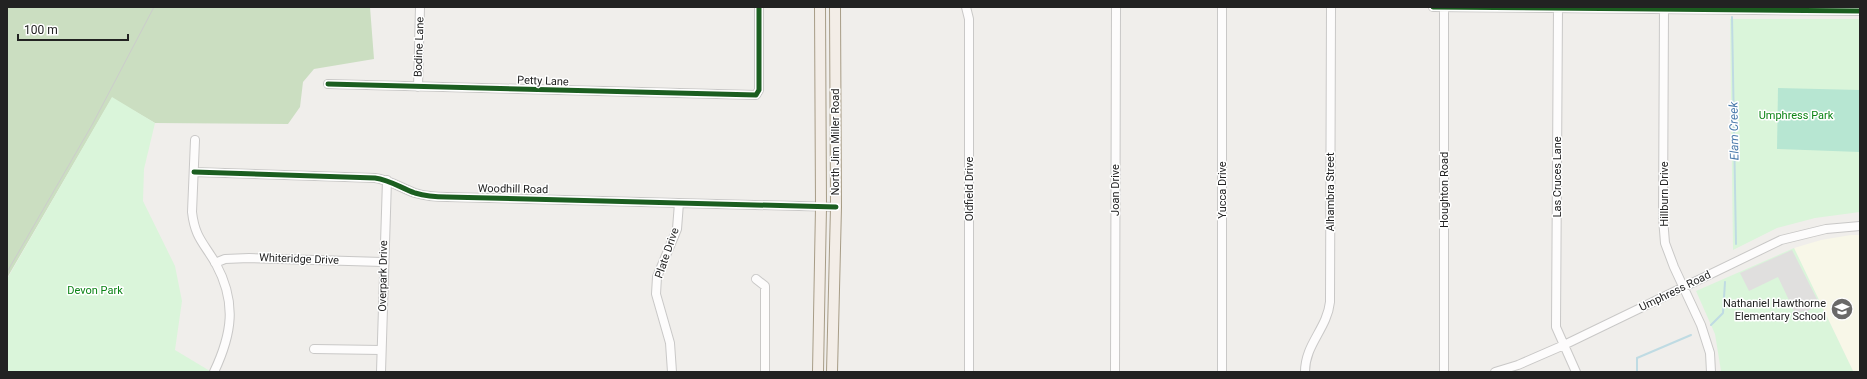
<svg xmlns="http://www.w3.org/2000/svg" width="1867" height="379" viewBox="0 0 1867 379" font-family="Roboto,sans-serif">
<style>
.education{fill:#f8f7e8}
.forest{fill:#cbdec1}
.park{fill:#daf5da}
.pitch{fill:#b7e6d2}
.parking{fill:#e0dfde}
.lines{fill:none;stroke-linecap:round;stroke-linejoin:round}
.stream{stroke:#bfdbe3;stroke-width:2}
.minor-casing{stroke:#c9c8c7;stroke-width:10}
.major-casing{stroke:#a79c86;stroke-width:12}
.minor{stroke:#fdfcfc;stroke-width:8}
.major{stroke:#f3ede7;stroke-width:10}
.tram{stroke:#ccc;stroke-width:1}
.cycleway-casing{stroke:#fff;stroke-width:8}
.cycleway{stroke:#1b5e20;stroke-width:5}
.labels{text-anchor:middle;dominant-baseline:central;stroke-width:3;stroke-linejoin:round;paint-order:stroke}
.street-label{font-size:11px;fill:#222;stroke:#fff}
.park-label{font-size:11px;fill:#0c8416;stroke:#fff}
.poi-label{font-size:11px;fill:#222;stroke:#fff;text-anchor:end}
.water-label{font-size:12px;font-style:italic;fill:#4a7aab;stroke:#fff}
</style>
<rect width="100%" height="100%" fill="#f0eeeb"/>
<path class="education" d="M1851,235H1860V371H1853L1794,248L1821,240Z"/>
<path class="forest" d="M7,7H370L374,59L314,69L303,82L300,107L288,124L155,123L112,98L7,278Z"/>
<path class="park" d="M1730,19H1860V212L1815,218L1777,228L1733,250Z
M112,97L155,123L144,169L143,201L175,266L182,301L175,350L210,371L209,372H7V279Z
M1794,248L1853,371H1721L1715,334L1696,291Z"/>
<path class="pitch" d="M1778,88L1860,90V152L1777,149Z"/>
<path class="parking" d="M1792,250L1820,305L1807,311L1795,313L1778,277L1749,291L1740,273Z"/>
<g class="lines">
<path class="stream" d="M1732,17L1736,244
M1711,325L1723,313L1725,282
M1637,372V358L1691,335"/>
<g class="minor-casing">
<path id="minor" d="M966,7L969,19V372
M1433,7L1860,11
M1444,7V372
M1558,7L1556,327L1576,372
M1664,7L1663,218L1665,243L1674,267L1701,325L1710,353L1711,372
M328,84L756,95L759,90V7
M418,87L420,7
M195,140L192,212C195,238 204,243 216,264C237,303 232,334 214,372
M194,172L375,178C390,180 401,188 415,193C425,196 436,197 447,197L836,207
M215,263L225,259L249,258L383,262
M756,279L765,286V372
M314,349L381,350
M381,372L387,180
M672,372L670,343L656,294L657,277L677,229L679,203
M1115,372L1116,7
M1222,372V7
M1305,372C1305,344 1327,329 1330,302L1331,7
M1495,372L1518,365L1564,345L1781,240L1826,229L1860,226"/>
</g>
<g class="major-casing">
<path id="major" d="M818,372L821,207L820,7
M832,372L836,207L835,7"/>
</g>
<use href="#minor" class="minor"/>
<use href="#major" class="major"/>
<path class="tram" d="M7,272L92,125L154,7"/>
<g class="cycleway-casing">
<path id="cycleway" d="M1433,7L1860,11
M328,84L756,95L759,90V7
M194,172L375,178C390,180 401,188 415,193C425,196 436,197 447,197L836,207"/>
</g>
<use href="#cycleway" class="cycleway"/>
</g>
<defs>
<g id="school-disc" transform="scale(1.15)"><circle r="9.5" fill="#6a6968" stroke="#fff"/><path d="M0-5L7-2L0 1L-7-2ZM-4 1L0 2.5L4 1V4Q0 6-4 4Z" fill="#fff"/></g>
</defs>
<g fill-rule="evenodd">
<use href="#school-disc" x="1842" y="309"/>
</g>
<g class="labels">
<g class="street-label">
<text transform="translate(419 47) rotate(-88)">Bodine Lane</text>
<text transform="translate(543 81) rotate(2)">Petty Lane</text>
<text transform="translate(835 142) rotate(-90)">North Jim Miller Road</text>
<text transform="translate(1557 177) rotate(-90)">Las Cruces Lane</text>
<text transform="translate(513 189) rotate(1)">Woodhill Road</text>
<text transform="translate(969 189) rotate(-90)">Oldfield Drive</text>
<text transform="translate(1115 190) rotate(-90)">Joan Drive</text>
<text transform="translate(1222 190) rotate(-90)">Yucca Drive</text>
<text transform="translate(1444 190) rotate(-90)">Houghton Road</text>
<text transform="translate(1330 192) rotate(-90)">Alhambra Street</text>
<text transform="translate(1664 194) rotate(-90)">Hillburn Drive</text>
<text transform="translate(667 253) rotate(-71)">Plate Drive</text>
<text transform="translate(299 259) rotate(2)">Whiteridge Drive</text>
<text transform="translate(383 276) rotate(-89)">Overpark Drive</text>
<text transform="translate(1675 291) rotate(-26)">Umphress Road</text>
</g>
<g class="park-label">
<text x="1796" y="115">Umphress Park</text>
<text x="95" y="290">Devon Park</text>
</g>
<g class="poi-label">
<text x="1826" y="303">Nathaniel Hawthorne<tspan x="1826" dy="13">Elementary School</tspan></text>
</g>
<g class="water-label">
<text transform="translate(1734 131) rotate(-91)">Elam Creek</text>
</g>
</g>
<rect width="1867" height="379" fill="none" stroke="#222222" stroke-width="16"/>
<path d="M18 34v6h110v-6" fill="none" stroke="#222222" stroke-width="2"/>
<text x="24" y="34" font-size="12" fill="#222222" stroke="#ffffff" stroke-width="3" paint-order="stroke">100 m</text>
</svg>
